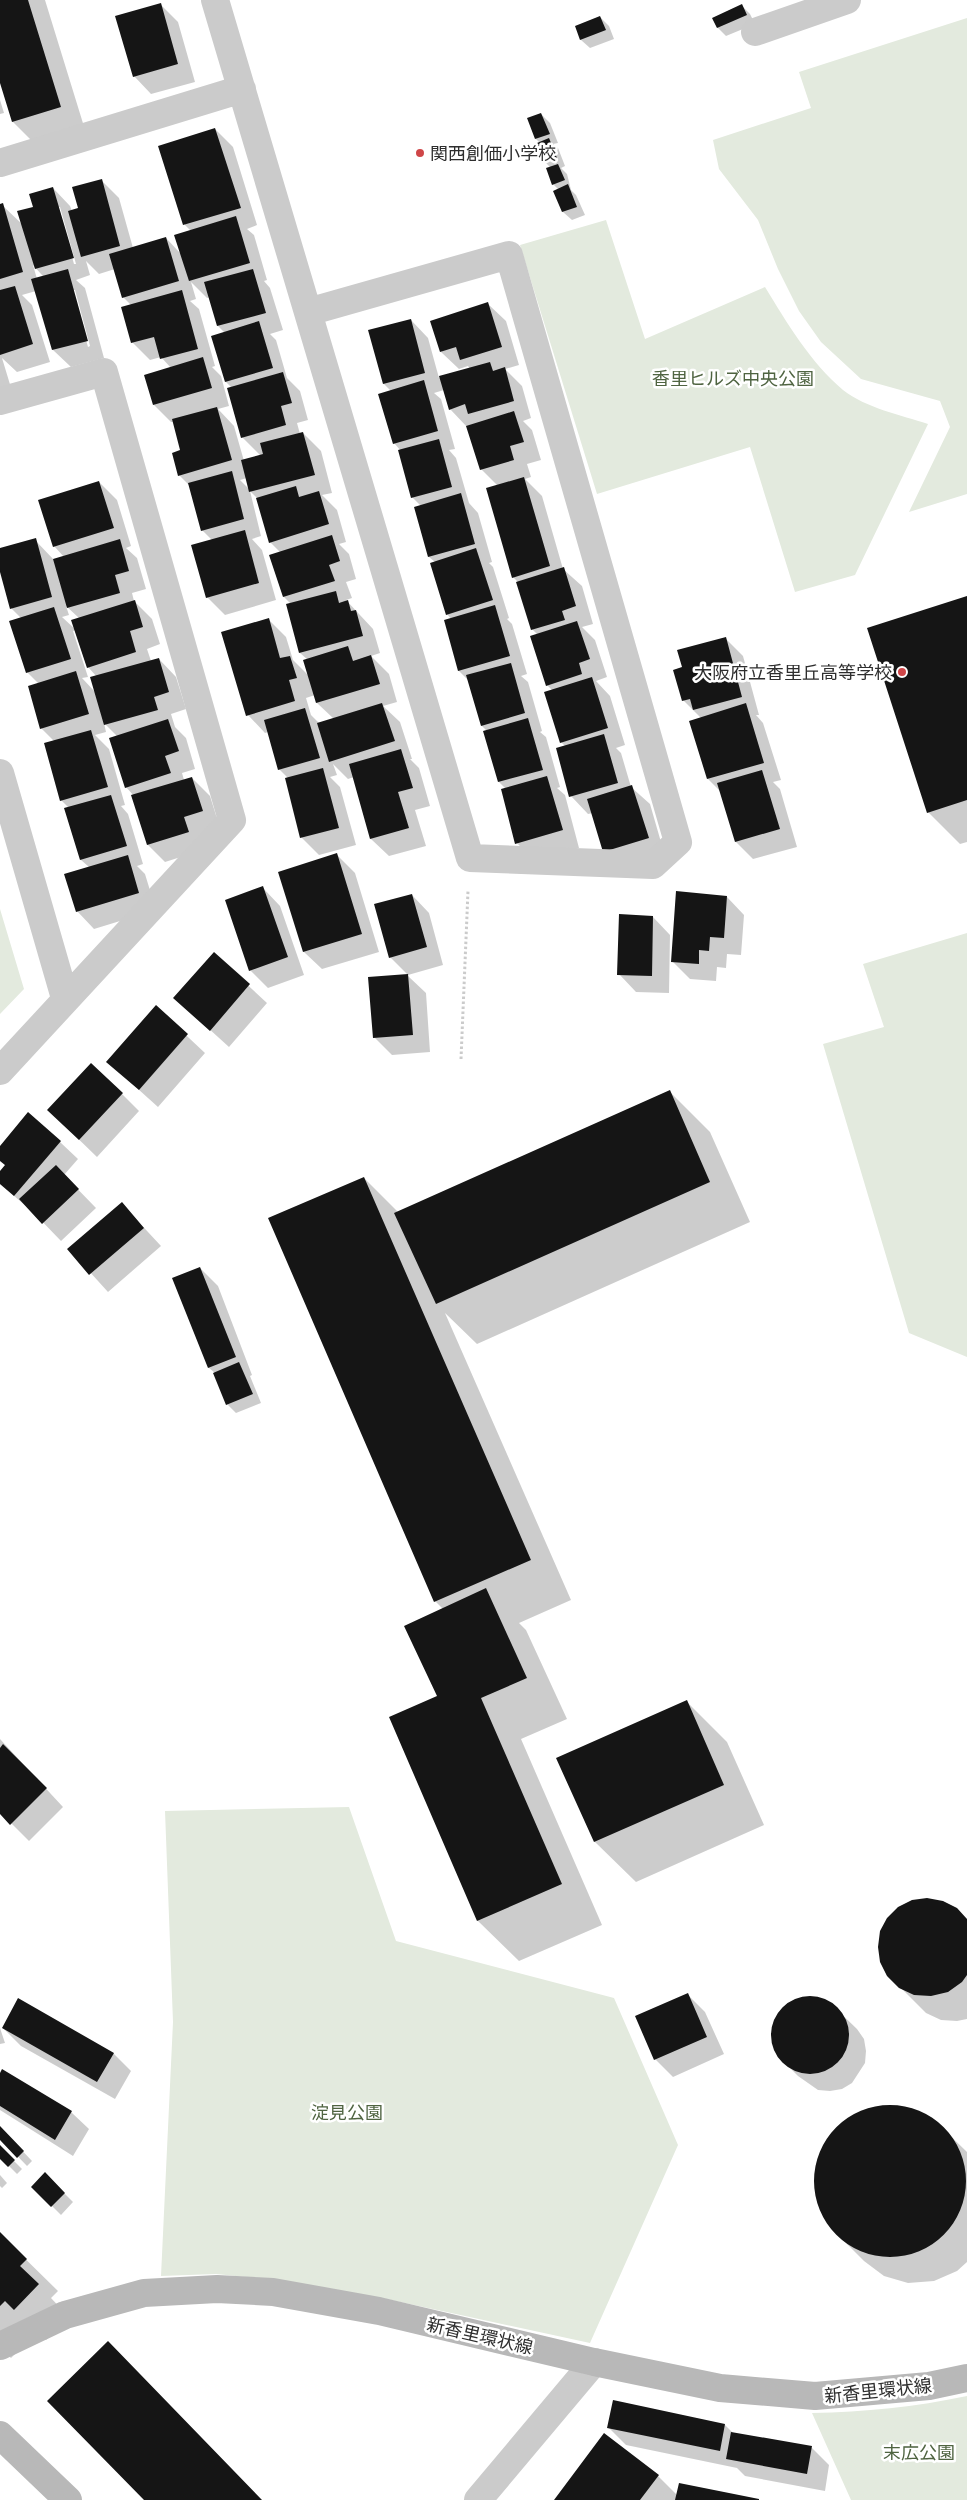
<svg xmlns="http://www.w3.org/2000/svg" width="967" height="2500" viewBox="0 0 967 2500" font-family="Manrope,'Noto Sans JP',sans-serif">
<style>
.green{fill:#e3eade}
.shadow{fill:#0003;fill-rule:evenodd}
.building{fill:#151515}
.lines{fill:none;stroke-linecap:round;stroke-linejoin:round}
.path{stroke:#cbcbcb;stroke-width:3;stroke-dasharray:2.5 2.5;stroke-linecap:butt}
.street{stroke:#cbcbcb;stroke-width:28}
.secondary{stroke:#b8b8b8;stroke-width:28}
.poi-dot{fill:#cf4648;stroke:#fff;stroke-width:2}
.labels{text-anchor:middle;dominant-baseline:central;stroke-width:5;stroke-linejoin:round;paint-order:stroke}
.poi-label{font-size:18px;fill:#2e2e2e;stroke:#fff;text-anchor:start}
.park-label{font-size:18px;fill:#4f6441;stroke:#fff}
.street-label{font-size:18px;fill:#2e2e2e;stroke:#fff}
</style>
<rect width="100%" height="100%" fill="#fff"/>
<path class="green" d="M967,18V494L909,512L950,427L940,401L861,379L821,342L799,311L778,269L758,220L719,169L713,140L811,108L799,72Z
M606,220L645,339L765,287C787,323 810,362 843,390C866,408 901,415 928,424L855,575L795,592L750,447L597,494L520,245Z
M0,909L24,989L0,1014Z
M967,933V1357L909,1333L823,1044L884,1027L863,964Z
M349,1807L396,1941L614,1998L678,2145L590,2343L382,2298L275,2280L216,2274L161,2276L173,2022L165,1811Z
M967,2396V2500H851L812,2413C865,2412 915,2407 967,2396Z"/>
<path class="shadow" d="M0,0H45L86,133L38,147L13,122L0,79Z
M160,4L178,22L195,82L151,94L134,76Z
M742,6L750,14L755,24L726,36L718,28L714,19Z
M600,17L609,26L614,39L590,48L581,40L577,27Z
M0,100L4,113L0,114Z
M541,114L550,123L558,143L553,144L558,148L565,166L561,168L567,174L571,190L576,195L585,215L572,220L563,212L555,191L559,190L553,184L551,168L545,162L538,144L540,143L536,139Z
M215,129L233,147L257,225L247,229L254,235L267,280L264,281L270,288L283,330L270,334L276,340L287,378L300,391L308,420L297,423L300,434L303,433L321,451L332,493L322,495L337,510L346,542L339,544L349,554L356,579L346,582L352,598L346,600L373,629L380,653L371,656L389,674L397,702L383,706L400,722L412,759H410L419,768L430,806L415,810L426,846L389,856L371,839L354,777L348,779L333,764L337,775L330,777L340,787L356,845L319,855L301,837L288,778L279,769L268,732L265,733L248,715L268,619L286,637L293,660L309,676L308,660L300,653L291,604L284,597L281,553L270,542L257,498L250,491L261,536L252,539L262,550L276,600L225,615L207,597L213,541L202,530L190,486L179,475L182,451L174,422H171L154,405L171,368L161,357L150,360L132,342L131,305L123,297L115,269L99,274L86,261L90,275L76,280L85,288L104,358L71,367L53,350L36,291L22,295L32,305L50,362L17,372L2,358L12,391L0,395V205H2L23,225L34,208L53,188L70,206L72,211L79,209L101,180L119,198L133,248L166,238L181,254L191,231L185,225L160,147ZM58,207H60L76,264H74ZM33,265L41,274L44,277L37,279ZM191,282L207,298L210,297L218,326L225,333L226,382L232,388L242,437L261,456L244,461L234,426L218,409L229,406L221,376L212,367L215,366L199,309L190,301L196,299ZM72,290H75L90,346L88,347ZM247,478L250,490L240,480ZM315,695L317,703L334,719L320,724L311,715L306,698Z
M488,304L506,321L519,365L505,369L522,386L531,418L523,421L532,430L541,460L527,464L531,477L525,479L542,496L563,569L582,586L593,624L582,627L595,640L607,677L596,681L610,696L625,745L616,748L621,753L631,787L650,804L665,856L604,851L593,813L588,814L571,796L566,747L561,742L552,690L547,685L538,635L532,629L519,583L513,577L498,486L481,469L467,427L450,409L444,390L434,393L441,399L455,449L449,450L456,458L469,503L478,513L492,562L489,563L493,567L509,618L507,619L512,624L527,674L521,676L528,682L542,731L540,732L546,737L560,787L557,788L565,795L579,848L534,861L517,843L506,789L499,782L487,731L482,726L469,681L459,671L445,621L451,619L447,614L435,562L429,557L421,506L412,497L401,451L394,443L391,391L384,384L369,331L411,320L428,338L439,378L470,369L468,366L459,369L441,352Z
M99,482L117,500L131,546L126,548L137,558L146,589L132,593L134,601L152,619L160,644L147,649L151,661L159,659L176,677L186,709L171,714L175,727L186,738L195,769L182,773L184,780L192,778L210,796L220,828L206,849L165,862L148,845L134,796L126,787L117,736L104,723L106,732L95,735L109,749L125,805L121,806L128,814L143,864L137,866L145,874L156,910L94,929L77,911L89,867L81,860L69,808L61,800L55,742L41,728L39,684L27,672L21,618L12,609L0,567V550L35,540L54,560L64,557L54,546ZM66,606L79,618L76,630L62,617L69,615ZM76,630L88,667L97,677L96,693L82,678L88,677L73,631Z
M967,598V842L960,844L928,812Z
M725,638L743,656L759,715H756L763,723L781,780L773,782L780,789L797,847L753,859L736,842L721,792L708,779L691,722L701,718L683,700V668Z
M337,855L355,873L379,952L322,969L304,952L279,873Z
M263,888L280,906L304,975L268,988L250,970Z
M412,895L429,913L443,965L408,975L390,957Z
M727,897L744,915L741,955L727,954L726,968L717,967L716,981L690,979L672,961Z
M653,917L670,935L669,993L636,992L619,974Z
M214,954L267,1003L229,1047L175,998Z
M408,976L426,993L430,1052L392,1055L374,1037Z
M156,1007L205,1053L158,1107L108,1062Z
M669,1091L710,1132L750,1222L477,1344L445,1313L571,1600L519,1623L526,1630L567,1719L521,1739L602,1925L519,1961L478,1921L390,1718L438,1697L443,1609L435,1601L364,1178L398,1212Z
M122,1094L139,1111L97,1157L66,1127Z
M60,1142L78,1159L64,1175L96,1208L61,1241L33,1212L0,1184V1173L6,1166L0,1160V1148Z
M122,1204L161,1246L108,1292L69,1249Z
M200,1268L218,1286L252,1375L250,1376L261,1403L236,1413L227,1404L215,1373L209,1368Z
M687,1702L727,1742L764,1825L636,1882L595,1842L558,1759Z
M0,1739L63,1807L29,1841L0,1812Z
M967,1920V2019L957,2021L941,2020L926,2013L888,1975Z
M687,1994L705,2012L724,2054L673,2077L655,2059Z
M803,1997L817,1998L829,2002L857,2029L864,2039L866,2051L865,2063L852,2083L842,2089L830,2091L818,2090L798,2076L780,2058L774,2047L772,2034L774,2021L781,2010L791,2002Z
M18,2000L114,2054L131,2071L115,2099L21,2046L3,2028Z
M0,2028L5,2043L0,2044Z
M0,2075L71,2112L89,2129L73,2156L0,2110Z
M885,2106L910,2108L932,2118L967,2152V2262L957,2271L934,2281L908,2283L884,2276L864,2261L838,2235L824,2215L816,2192V2167L825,2144L840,2125L861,2111Z
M0,2127L32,2161L27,2166L0,2138Z
M0,2147L22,2169L17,2174L0,2157Z
M45,2174L73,2202L61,2215L33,2187Z
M0,2175L7,2183L2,2188L0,2186Z
M0,2234L58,2291L51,2298L69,2317L46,2340L37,2332L11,2358L0,2347Z
M725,2425L733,2433L812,2448L829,2465L825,2491L745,2476L737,2468L626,2445L608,2427Z
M658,2476L677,2495L757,2500H555Z"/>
<path class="building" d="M0,0H28L61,107L12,122L0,83Z
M161,3L178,64L133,77L115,16Z
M742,4L747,15L717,28L712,18Z
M600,16L606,30L580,40L575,26Z
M541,113L550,134L535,139L527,118Z
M215,128L241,208L183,225L158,146Z
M549,138L557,158L543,162L537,143Z
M558,164L565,180L552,185L546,168Z
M102,179L120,246L81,257L68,211L78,208L72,187Z
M568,184L577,207L562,212L553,191Z
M53,187L74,258L35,269L17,211L33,207L29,194Z
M3,203L23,272L0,279V204Z
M236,216L250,263L189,281L174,235Z
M166,237L179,281L122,298L109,254Z
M68,269L88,341L52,350L31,279Z
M253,269L266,313L217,326L204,282Z
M15,286L33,344L0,355V290Z
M182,290L198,349L160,359L154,337L131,343L121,307Z
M488,302L502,347L460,360L456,347L440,352L430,321Z
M411,319L425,373L383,384L368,330Z
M259,321L273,368L225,382L211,336Z
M203,357L212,388L153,405L144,375Z
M490,362L493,371L505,367L514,401L468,414L465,404L449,410L439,376Z
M283,372L292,403L281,406L286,425L241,438L227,388Z
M424,380L438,431L393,444L378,394Z
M217,407L232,460L178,476L172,453L180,450L172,419Z
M514,411L524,442L510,446L514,460L480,470L466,426Z
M303,432L315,475L249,492L241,460L263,454L260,443Z
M439,439L452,487L411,498L398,450Z
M232,471L244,519L201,531L188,483Z
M524,477L550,566L512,578L486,488Z
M99,481L114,528L53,547L38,500Z
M296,486L299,497L319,491L329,524L269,543L256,498Z
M461,493L475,544L428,557L414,507Z
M245,530L259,583L206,598L191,545Z
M332,535L340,561L329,565L335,581L283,597L269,555Z
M36,538L52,597L10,609L0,572V548Z
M120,539L129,571L115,575L120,593L67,608L53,559Z
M476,548L493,600L446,615L430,563Z
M564,567L576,606L562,611L565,620L531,630L516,582Z
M336,591L339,603L348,600L351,611L356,610L363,636L299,653L286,604Z
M967,596V800L927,813L867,628Z
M135,600L143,627L130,631L136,652L87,668L71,620Z
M495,605L510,656L458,671L444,620Z
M54,607L71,659L26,673L9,621Z
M269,618L280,658L290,656L297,678L289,680L295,701L246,716L221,632Z
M577,621L590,659L579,663L582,674L546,686L530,636Z
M726,637L742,697L693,710L690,699L682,701L673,670L682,667L677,650Z
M348,646L353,661L371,655L380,684L316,703L303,660Z
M159,658L169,692L154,697L158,710L104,725L90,677Z
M511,663L525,713L481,726L466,675Z
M76,671L89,714L40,729L28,686Z
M592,677L608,728L560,743L544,692Z
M382,703L395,741L329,762L317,723Z
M746,703L764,763L707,779L689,721Z
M305,708L320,758L278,770L264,720Z
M528,718L543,770L498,782L483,731Z
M168,719L179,751L165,756L171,773L125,788L109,738Z
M91,730L108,787L60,801L44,743Z
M604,734L618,783L569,797L556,748Z
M401,749L413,788L398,792L409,828L370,839L349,764Z
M323,768L339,828L300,838L285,778Z
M762,770L780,829L735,842L717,783Z
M547,776L563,830L515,844L501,789Z
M192,777L203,811L184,817L189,832L147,845L131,795Z
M632,785L649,838L603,852L587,799Z
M111,795L127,846L80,860L64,808Z
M337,853L362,934L303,952L278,872Z
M128,855L139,893L76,912L64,874Z
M263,886L288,957L249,971L225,900Z
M676,891L727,896L724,938L710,937L709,951L699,950V964L671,962Z
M412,894L427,947L389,958L374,904Z
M619,914L653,916L652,976L617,975Z
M214,952L250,984L210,1031L173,998Z
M408,974L413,1035L373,1038L368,977Z
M156,1005L188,1034L139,1090L106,1062Z
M91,1063L123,1093L79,1140L47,1110Z
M670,1090L710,1182L436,1304L394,1213Z
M28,1112L61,1141L14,1196L0,1184V1171L5,1165L0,1161V1146Z
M56,1165L79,1189L42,1224L19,1199Z
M364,1177L531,1560L434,1602L268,1218Z
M122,1202L144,1228L89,1275L67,1249Z
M200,1267L236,1357L208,1368L172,1278Z
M239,1362L253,1394L226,1405L213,1373Z
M486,1588L527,1678L481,1698L562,1884L477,1921L389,1717L437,1696L404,1626Z
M687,1700L724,1785L594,1842L556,1758Z
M3,1744L47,1788L10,1825L0,1814V1748Z
M927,1898L943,1901L957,1908L967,1919V1975L962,1982L948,1992L931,1996L914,1995L899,1988L887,1976L880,1962L878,1947L880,1931L887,1918L898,1907L912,1900Z
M688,1993L707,2037L654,2060L635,2016Z
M771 2035a39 39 0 1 1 78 0a39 39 0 1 1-78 0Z
M18,1998L114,2053L97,2082L2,2028Z
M2,2069L72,2111L55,2140L0,2106V2073Z
M814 2181a76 76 0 1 1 152 0a76 76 0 1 1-152 0Z
M0,2126L24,2151L17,2158L0,2140Z
M0,2145L15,2160L8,2167L0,2159Z
M45,2172L65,2193L51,2207L31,2187Z
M0,2232L27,2259L20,2266L39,2284L14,2310L5,2301L0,2306Z
M108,2341L262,2500H144L47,2401Z
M613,2400L725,2424L720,2451L607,2428Z
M731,2432L812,2446L807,2474L726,2459Z
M604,2433L659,2475L640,2500H554Z
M679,2483L759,2499V2500H675Z"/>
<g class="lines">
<path class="path" d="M461,1059L468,891"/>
<path class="street" d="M215,0C301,286 385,572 470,858L653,865L678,842L509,255L308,312
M755,32L847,0
M0,163L242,89
M0,401L104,372L232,820L0,1071
M0,773L65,998
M478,2500L594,2362"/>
<path class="secondary" d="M0,2346L65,2315L144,2293L217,2289L273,2292L379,2311L594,2362L720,2388L815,2396L929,2386L967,2378
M0,2435L68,2500"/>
</g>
<g class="poi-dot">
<circle cx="420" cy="153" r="5"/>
<circle cx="902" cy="672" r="5"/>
</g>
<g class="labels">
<g class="poi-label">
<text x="430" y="153">関西創価小学校</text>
<text x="892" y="672" text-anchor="end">大阪府立香里丘高等学校</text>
</g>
<g class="park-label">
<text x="733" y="378">香里ヒルズ中央公園</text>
<text x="347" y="2112">淀見公園</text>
<text x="919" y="2452">末広公園</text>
</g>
<g class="street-label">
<text transform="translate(480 2335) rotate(13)">新香里環状線</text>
<text transform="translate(878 2390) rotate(-6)">新香里環状線</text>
</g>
</g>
</svg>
